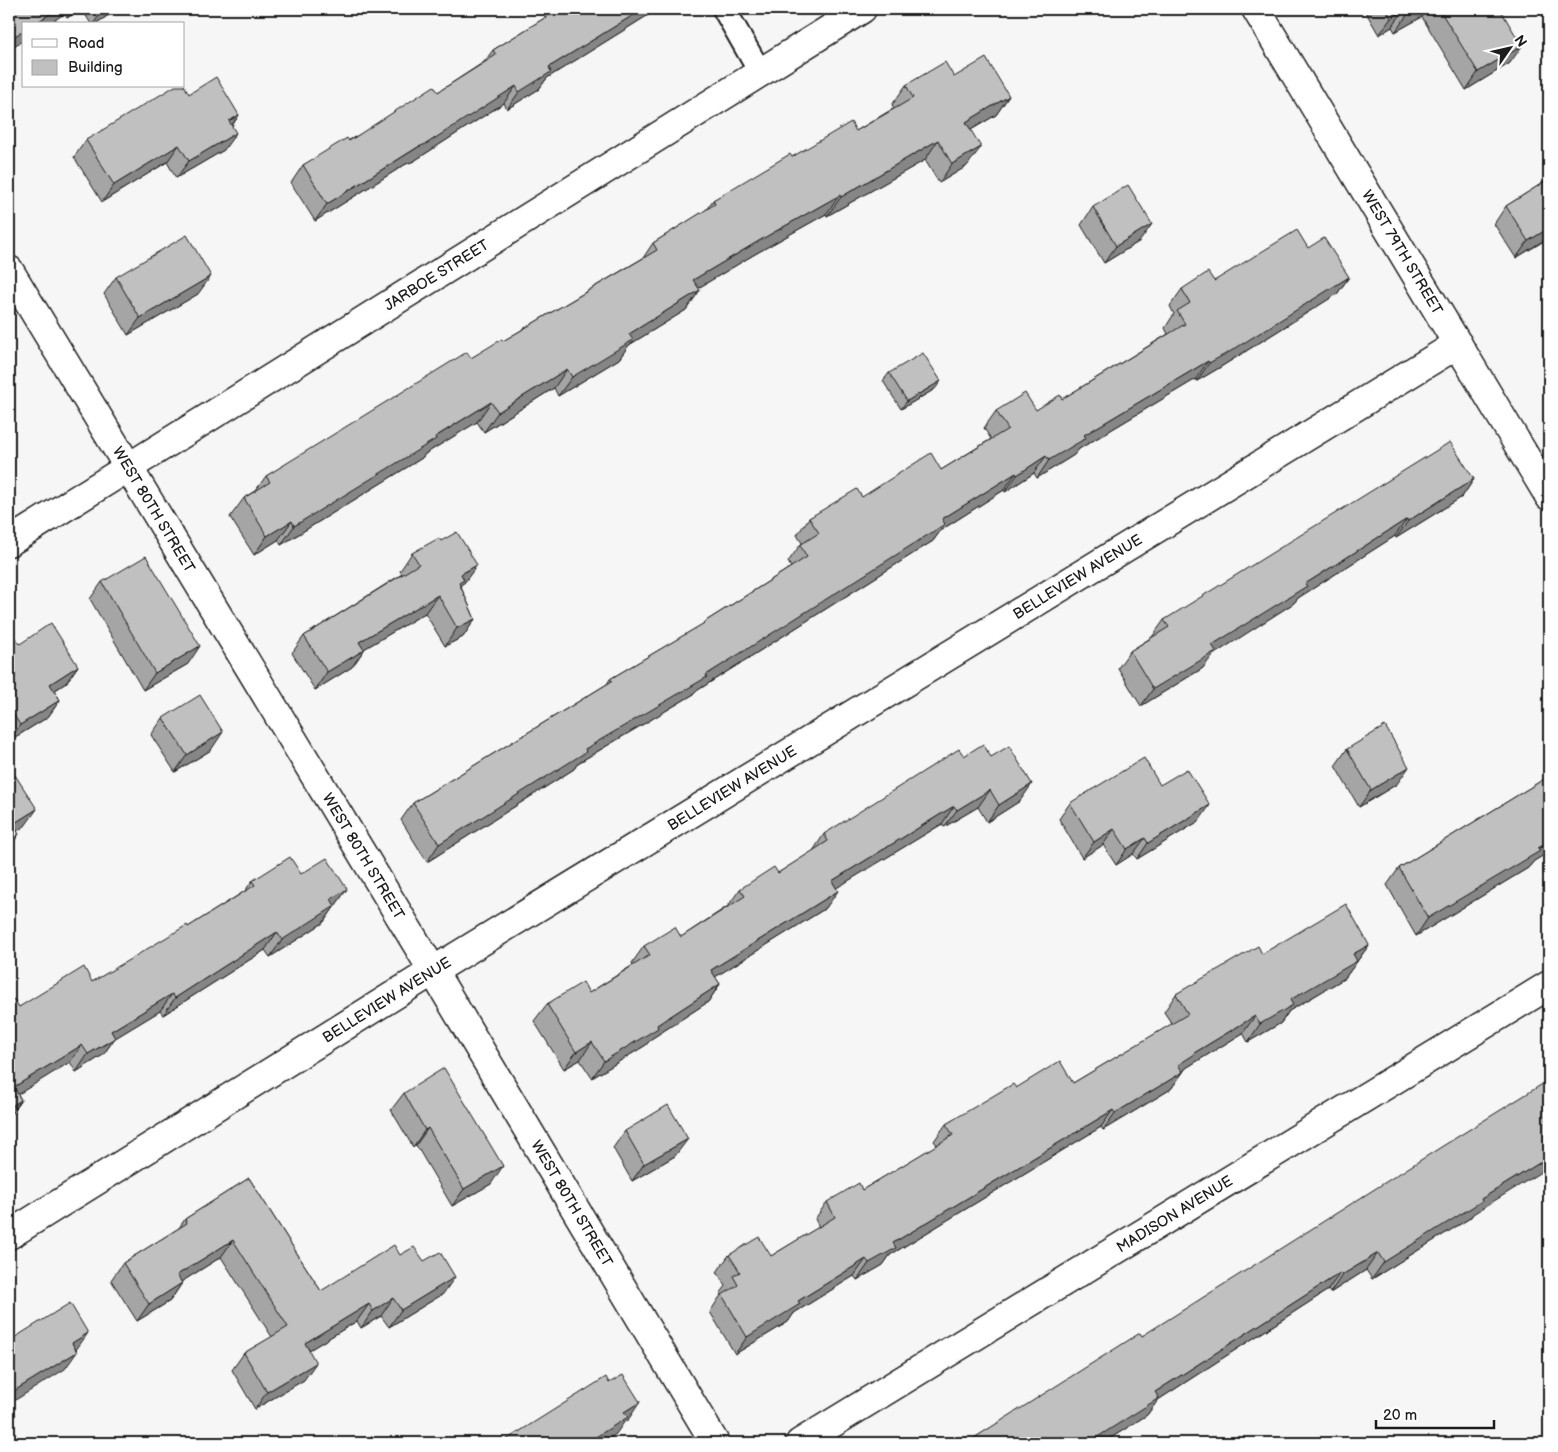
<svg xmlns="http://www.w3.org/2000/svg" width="1558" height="1452" viewBox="0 0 1558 1452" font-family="'Balsamiq Sans',sans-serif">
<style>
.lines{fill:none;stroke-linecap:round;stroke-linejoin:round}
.lane-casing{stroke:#1c1c1c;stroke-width:26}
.street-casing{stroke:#1c1c1c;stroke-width:31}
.secondary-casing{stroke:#1c1c1c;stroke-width:31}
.lane{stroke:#fff;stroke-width:22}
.street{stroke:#fff;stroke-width:28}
.secondary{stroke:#fff;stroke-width:28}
.wall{fill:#a5a5a5;stroke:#1c1c1c}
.shaded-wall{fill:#868686;stroke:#1c1c1c}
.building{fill:#c0c0c0;stroke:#1c1c1c}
.labels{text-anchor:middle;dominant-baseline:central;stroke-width:5;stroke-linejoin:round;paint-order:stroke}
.street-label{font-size:15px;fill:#1c1c1c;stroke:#fff}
</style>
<rect width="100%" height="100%" fill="#f6f6f6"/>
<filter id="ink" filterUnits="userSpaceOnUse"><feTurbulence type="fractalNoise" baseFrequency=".02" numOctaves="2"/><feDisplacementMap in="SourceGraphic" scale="10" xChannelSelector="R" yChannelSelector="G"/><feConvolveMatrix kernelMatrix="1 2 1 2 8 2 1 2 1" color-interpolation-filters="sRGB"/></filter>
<g filter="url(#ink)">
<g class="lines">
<g class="lane-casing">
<path id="lane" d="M724,9L760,72"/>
</g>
<g class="street-casing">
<g id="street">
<path id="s1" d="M9,270L433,971L715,1443"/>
<path id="s2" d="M9,542L862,9"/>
<path id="s3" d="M9,1235L433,971L1458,344"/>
<path id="s4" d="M800,1443L1549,985"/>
</g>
</g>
<g class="secondary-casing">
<g id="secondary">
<path id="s5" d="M1256,9L1549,496"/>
</g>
</g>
<use href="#lane" class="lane"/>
<use href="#street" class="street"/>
<use href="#secondary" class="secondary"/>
</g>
<path class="wall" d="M9,9H81L67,18L64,14L24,24V40L9,49Z
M82,9H118L95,24H91Z
M559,9H658L547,78L539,89L507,109L504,103L414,161L406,164L315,221L291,183L303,165L438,92L484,62L493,50Z
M1364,9H1500L1510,63L1466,90L1422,17L1395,32L1392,27L1379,35Z
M954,77L1009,96L996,115L971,130L967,166L939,183L925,160L827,216L826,214L755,254L698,288L700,290L686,310L629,345L619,359L558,396L554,388L484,432L477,422L425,454L422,458L281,545L278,540L254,555L230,517L244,498L256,490L266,476L471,358L503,341L643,258L653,243L706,210L713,200L792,157L856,131L894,108L892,105L906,85Z
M189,94L239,115L232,126L224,150L176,178L167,162L102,202L74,157L86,140Z
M1549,179V238L1516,258L1494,224L1506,206Z
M1093,207L1140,241L1104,263L1081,225Z
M1308,248L1349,277L1337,294L1219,368L1197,381L1196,379L1079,449L1074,455L1037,478L1034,473L1005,492L1004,490L941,530L933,541L698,690L694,694L578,763L574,769L427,862L401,820L413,803L607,684L610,679L703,624L706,621L791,567L788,562L800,545L802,543L797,535L809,518L862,497L941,470L991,439L984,428L996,411L1036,410L1062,399L1168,334L1165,328L1174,314L1170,306L1182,289L1214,281Z
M116,277L198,294L128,335L104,294Z
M889,373L935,389L901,409L883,381Z
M1474,479L1462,497L1396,538L1395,536L1298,598L1294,603L1212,655L1203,668L1141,706L1118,668L1130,651L1152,637L1164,620Z
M412,553L465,582L460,585L475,619L463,637L445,646L425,613L364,649V650L352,667L315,690L292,653L304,636L402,574L400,571Z
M102,582L188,664L143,690L90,599Z
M9,642L20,644L78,666L66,683L54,691L60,700L48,717L9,741Z
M163,718L211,750L175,772L151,735Z
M1347,749L1397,784L1359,807L1335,766Z
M964,756L991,757L1020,801L987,822L978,807L944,827L942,824L836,888L826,908L715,977L720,984L708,1002L651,1039L646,1045L592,1078L580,1060L564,1069L534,1021L547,1004L589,993L633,965L632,963L644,946L681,937L728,906L740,889L778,873L813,851L824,834Z
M1549,776V852L1534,861L1528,868L1416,936L1387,885L1399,868Z
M1160,785L1199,821L1137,859L1133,854L1116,865L1103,845L1082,858L1059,819L1070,803Z
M301,874L347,889L323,923L270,957L265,950L163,1015L160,1011L115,1038L103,1055L76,1072L70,1062L18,1094L21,1100L9,1117V1002L19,1007L92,982L188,927L245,891L252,881Z
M1369,945L1345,978L1289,1011L1281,1023L1248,1042L1243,1033L1186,1068L1171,1089L1103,1130L1101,1127L890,1255L883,1265L857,1280L854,1276L794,1313L788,1322L735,1354L710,1312L721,1295L720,1294L726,1286L717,1272L729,1255L771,1256L819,1227L815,1219L827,1202L862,1190L937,1145L934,1141L946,1124L1016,1088L1073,1083L1172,1024L1164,1012L1176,994L1262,954Z
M404,1093L491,1184L452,1206L416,1145L413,1147L391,1110Z
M625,1131L675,1156L632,1181L613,1148Z
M249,1178L321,1291L400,1255L443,1294L389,1327L381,1316L361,1328L357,1321L309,1350L304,1380L255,1409L232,1370L244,1353L272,1337L221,1257L181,1282L182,1283L170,1301L137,1321L111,1280L123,1263L179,1228L185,1219Z
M1473,1214L1470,1218L1372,1279L1366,1270L1330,1293L1328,1290L1158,1400L1147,1415L1103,1443H966L1142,1336Z"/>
<path class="shaded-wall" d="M58,9H68L64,14L49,24H34Z
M73,9H81L67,18Z
M104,9H118L95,24H93Z
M643,9H658L547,78L539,89L507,109L519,92L549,67Z
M1418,9H1427L1422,17L1395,32L1407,15Z
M1404,10L1392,27L1379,35L1391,18Z
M24,30V40L9,49V40Z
M1522,46L1510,63L1466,90L1478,72Z
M516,86L504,103L414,161L406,164L315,221L327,204Z
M1009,96L996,115L952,141L966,122Z
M239,115L227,132L229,121Z
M236,133L224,150L176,178L189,161Z
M938,140L925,160L827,216L841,197Z
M179,145L167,162L102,202L114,185Z
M981,147L967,166L939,183L952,164Z
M840,195L826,214L755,254L680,299L693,280L769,235Z
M1152,224L1140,241L1104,263L1116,246Z
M1549,228V237L1516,258L1528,241Z
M211,276L198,294L128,335L140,318Z
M1349,277L1337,294L1219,368L1197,381L1209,363Z
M700,290L686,310L629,345L619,359L558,396L572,377L629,334Z
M1208,361L1196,379L1079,449L1074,455L1037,478L1049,460L1084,435Z
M567,369L554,388L484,432L498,412Z
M941,381L935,389L901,409L907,401Z
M491,402L477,422L425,454L422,458L281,545L294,526Z
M1046,456L1034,473L1005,492L1017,475Z
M1016,473L1004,490L941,530L933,541L698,690L694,694L578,763L574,769L427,862L439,844L585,749L706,675L942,519Z
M1474,479L1462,497L1396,538L1408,521Z
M1407,519L1395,536L1298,598L1294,603L1213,655L1203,668L1141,706L1153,689L1212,645L1305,584Z
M292,521L278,540L254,555L267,536Z
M477,565L465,582L461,585L452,597L461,574Z
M438,595L425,613L347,659L359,642Z
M475,619L463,637L445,646L457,628Z
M200,646L188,664L143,690L155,673Z
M364,650L352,667L315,690L327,672Z
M78,666L66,683L38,701L50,684Z
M60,700L48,717L9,741L20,725Z
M223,732L211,750L175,772L187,755Z
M1409,767L1397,784L1359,807L1371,790Z
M1032,784L1020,801L987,822L999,805Z
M990,790L978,807L944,827L957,810Z
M1210,805L1199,821L1137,859L1148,843Z
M954,806L942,824L820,898L832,881Z
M37,809L25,826L9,836L13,824Z
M1114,829L1103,845L1082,858L1094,842Z
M19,834L9,849V841Z
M1145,838L1133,854L1116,865L1127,849Z
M1549,842V852L1534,861L1528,868L1416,936L1428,918Z
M347,889L323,923L270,957L282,940L331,899Z
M838,891L826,908L699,987L711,970Z
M277,932L265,950L163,1015L175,998Z
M1369,945L1345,978L1289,1011L1281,1023L1248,1042L1260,1024L1290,1000L1353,954Z
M720,984L708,1002L651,1039L646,1045L592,1078L604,1061L657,1025Z
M172,994L160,1011L99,1048L111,1031Z
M1255,1016L1243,1033L1186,1068L1183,1071L1166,1082L1178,1065L1194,1053Z
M115,1038L103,1055L76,1072L88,1054Z
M592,1042L580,1060L564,1069L576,1052Z
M82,1045L70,1062L9,1100L14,1087Z
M1183,1072L1171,1089L1103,1130L1115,1113Z
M21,1100L9,1117V1108Z
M1113,1110L1101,1127L890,1255L883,1265L857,1280L869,1263L893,1243Z
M428,1128L416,1145L413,1147L425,1130Z
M688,1139L675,1156L632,1181L644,1164Z
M1549,1157V1167L1473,1214L1470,1218L1372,1279L1384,1262L1481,1199Z
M503,1166L491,1184L452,1206L464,1189Z
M233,1240L221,1257L165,1292L177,1275Z
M1378,1253L1366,1270L1330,1293L1342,1275Z
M866,1259L854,1276L794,1313L788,1322L735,1354L747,1337L798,1301Z
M1340,1273L1328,1290L1158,1400L1147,1415L1103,1443H1088L1155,1392Z
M455,1277L443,1294L389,1327L401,1310Z
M182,1283L170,1301L137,1321L149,1304Z
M393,1298L381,1316L361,1328L373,1311Z
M369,1304L357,1321L293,1360L305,1343Z
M88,1333L76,1350L72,1343Z
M77,1352L65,1369L9,1404V1394Z
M316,1363L304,1380L255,1409L267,1392Z
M640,1402L628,1420L625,1421L616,1434L602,1443H586L624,1412Z"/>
<path class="building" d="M9,9H58L34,24H24V30L9,40Z
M559,9H643L549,67L551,72L519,92L516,86L426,144L418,147L327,204L303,165L347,138L349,141L434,86L438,92L496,55L493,50Z
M1386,9H1418L1407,15L1404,10L1391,18Z
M1439,9H1500L1522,46L1478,72Z
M986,58L1009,96L966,122L981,147L952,164L938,140L841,197L840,195L769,235L693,280L700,290L629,334L633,340L572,377L567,369L498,412L491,402L435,437L436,439L294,526L292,521L267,536L244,498L270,482L266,476L467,352L471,358L502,339L503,341L657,250L653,243L715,204L713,200L790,154L792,157L851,122L856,131L913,98L906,85L945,62L954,77Z
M216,77L239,115L229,121L236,133L189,161L179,145L114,185L86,140L175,86H184V85L189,94Z
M1549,179V228L1528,241L1506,206Z
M1128,185L1152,224L1116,246L1093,207Z
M1297,230L1308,248L1324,238L1349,277L1231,351L1209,363L1208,361L1084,435L1086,438L1049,460L1046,456L1017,475L1016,473L942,519L945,524L706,675L707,677L585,749L586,752L439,844L413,803L612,681L610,679L706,622V621L807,557L800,545L819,533L809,518L857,489L862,497L931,453L941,470L1008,429L996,411L1025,393L1036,410L1060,395L1062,399L1185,324L1177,311L1190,303L1182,289L1208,272L1214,281Z
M187,235L211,276L140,318L116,277Z
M923,353L941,381L907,401L889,373Z
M1450,442L1474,479L1408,521L1407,519L1305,584L1307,586L1212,645L1216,651L1153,689L1130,651L1169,627L1164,620Z
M457,532L477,565L461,574L464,580L459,583L475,619L457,628L438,595L359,642L364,650L327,672L304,636L419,564L412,553L439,538L441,541Z
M146,556L200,646L155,673L102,582Z
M51,623L78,666L50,684L60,700L20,725L9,707V642L16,638L20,644Z
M200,695L223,732L187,755L163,718Z
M1385,726L1409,767L1371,790L1347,749Z
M983,744L991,757L1009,746L1032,784L999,805L990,790L957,810L954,806L832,881L838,891L711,970L720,984L657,1025L658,1028L604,1061L592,1042L576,1052L547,1004L583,982L589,993L650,955L644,946L675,927L681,937L745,896L740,889L774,867L778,873L828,841L824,834L959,749L964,756Z
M1144,758L1160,785L1187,769L1210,805L1148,843L1145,838L1127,849L1114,829L1094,842L1070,803Z
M15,775L37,809L13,824L19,834L9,841V779Z
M1549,776V842L1538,848L1540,851L1428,918L1399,868Z
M290,857L301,874L327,858L347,889L331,899L335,906L282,940L277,932L175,998L172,994L111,1031L115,1038L88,1054L82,1045L14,1087L21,1100L9,1108V1002L14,999L19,1007L84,967L92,982L187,925L188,927L255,885L252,881Z
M1346,904L1369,945L1353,954L1357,961L1290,1000L1293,1005L1260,1024L1255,1016L1194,1053L1195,1054L1178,1065L1183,1072L1115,1113L1113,1110L893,1243L896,1248L869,1263L866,1259L798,1301L800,1304L747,1337L722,1295L738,1285L733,1276L740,1272L729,1255L759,1237L771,1256L835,1217L827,1202L859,1183L862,1190L953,1135L946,1124L1013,1084L1016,1088L1060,1061L1073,1083L1188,1014L1176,994L1258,946L1262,954Z
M444,1068L503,1166L464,1189L428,1128L425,1130L404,1093Z
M1549,1080V1157L1481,1199L1482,1201L1384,1262L1378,1253L1342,1275L1340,1273L1155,1392L1159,1398L1088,1443H966L1140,1333L1142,1336L1446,1144Z
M668,1105L688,1139L644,1164L625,1131Z
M249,1178L321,1291L394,1245L400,1255L414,1247L424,1261L440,1252L455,1277L401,1310L393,1298L373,1311L369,1304L305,1343L316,1363L267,1392L244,1353L288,1327L233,1240L177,1275L182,1283L149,1304L123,1263L187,1223L185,1219Z
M70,1303L88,1333L72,1343L77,1352L9,1394V1341Z
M623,1375L640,1402L624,1412L628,1417L586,1443H501L606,1377L609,1383Z"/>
</g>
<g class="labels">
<g class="street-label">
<text stroke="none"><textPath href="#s5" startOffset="284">WEST 79TH STREET</textPath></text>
<text stroke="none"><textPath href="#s2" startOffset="504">JARBOE STREET</textPath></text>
<text stroke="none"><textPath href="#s1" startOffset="280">WEST 80TH STREET</textPath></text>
<text stroke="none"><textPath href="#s3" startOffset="1255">BELLEVIEW AVENUE</textPath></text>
<text stroke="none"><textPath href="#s3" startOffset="850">BELLEVIEW AVENUE</textPath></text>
<text stroke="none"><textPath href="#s1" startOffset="685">WEST 80TH STREET</textPath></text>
<text stroke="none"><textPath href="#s3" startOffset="445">BELLEVIEW AVENUE</textPath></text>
<text stroke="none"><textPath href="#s1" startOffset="1090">WEST 80TH STREET</textPath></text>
<text stroke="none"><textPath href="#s4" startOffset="439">MADISON AVENUE</textPath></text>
</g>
</g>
<rect width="1558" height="1452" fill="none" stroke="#fff" stroke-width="30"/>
<rect x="15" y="15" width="1528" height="1422" fill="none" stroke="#1c1c1c" stroke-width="2" filter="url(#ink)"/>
<rect x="22" y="22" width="162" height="65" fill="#ffffff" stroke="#a4a4a4"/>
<rect x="32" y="39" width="25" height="8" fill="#ffffff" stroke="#a4a4a4"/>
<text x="68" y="48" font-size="15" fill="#1c1c1c">Road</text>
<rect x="32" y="60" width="25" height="15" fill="#c0c0c0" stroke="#a4a4a4"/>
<text x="68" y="72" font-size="15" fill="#1c1c1c">Building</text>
<g transform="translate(1510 48) rotate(56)" stroke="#ffffff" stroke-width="4" paint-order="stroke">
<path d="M0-4L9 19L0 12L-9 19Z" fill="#1c1c1c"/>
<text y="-8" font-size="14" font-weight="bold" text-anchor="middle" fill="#1c1c1c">N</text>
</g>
<path d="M1376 1420v8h118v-8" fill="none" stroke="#1c1c1c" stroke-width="2.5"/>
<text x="1383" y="1420" font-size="15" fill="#1c1c1c" stroke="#ffffff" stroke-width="4" paint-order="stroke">20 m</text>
</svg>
